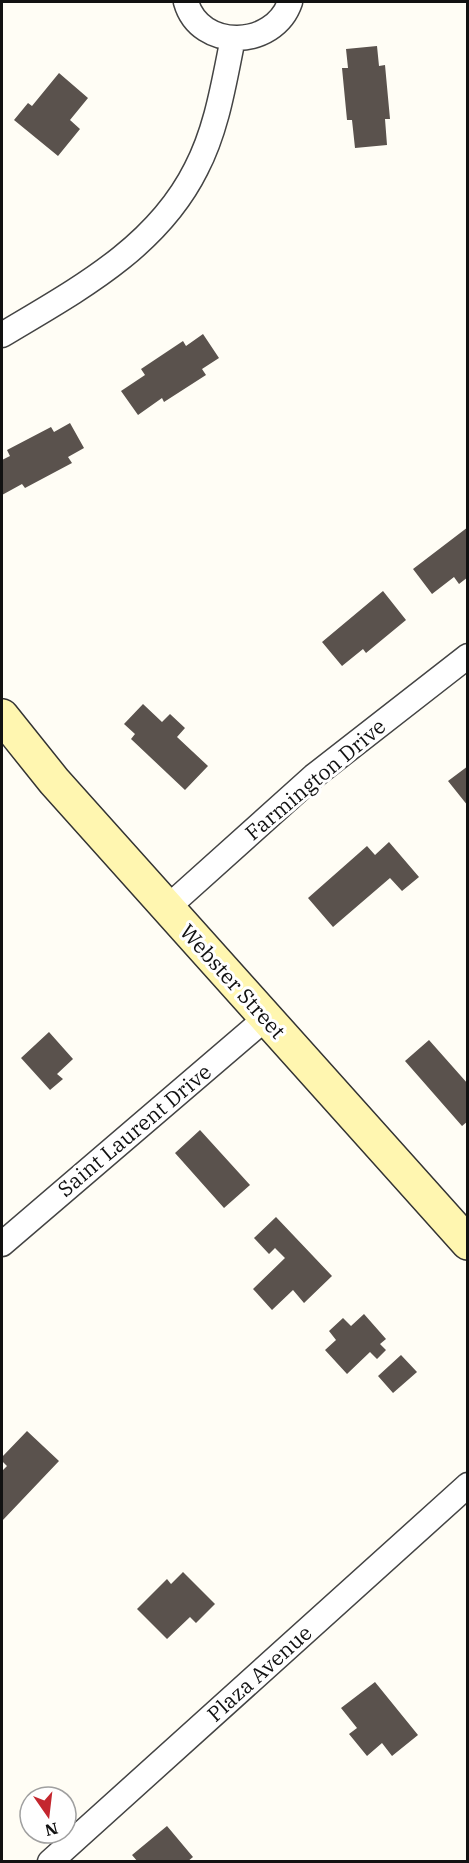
<svg xmlns="http://www.w3.org/2000/svg" width="469" height="1863" viewBox="0 0 469 1863" font-family="'IBM Plex Serif',serif">
<style>
.building{fill:#5a524d}
.lines{fill:none;stroke-linecap:round;stroke-linejoin:round}
.minor-casing{stroke:#444;stroke-width:27}
.secondary-casing{stroke:#333;stroke-width:36}
.minor{stroke:#fff;stroke-width:24}
.secondary{stroke:#fff6b0;stroke-width:33}
.labels{text-anchor:middle;dominant-baseline:central;stroke-width:6;stroke-linejoin:round;paint-order:stroke}
.street-label{font-size:21px;fill:#111;stroke:#fff}
</style>
<rect width="100%" height="100%" fill="#fffdf5"/>
<path class="building" d="M377,46L379,66L385,65L390,119H385L387,145L355,148L352,120H347L342,68H348L346,49Z
M59,73L88,98L70,120L80,129L58,156L14,120L28,103L32,106Z
M203,334L219,358L202,369L206,375L164,402L162,398L138,415L121,391L145,375L141,369L183,341L186,346Z
M70,423L84,448L68,457L72,463L25,488L22,484L2,495V460L10,456L7,450L51,427L54,432Z
M468,527V577L459,584L454,577L432,594L413,569Z
M383,591L406,620L366,653L363,649L342,666L322,642Z
M143,704L162,722L170,714L185,728L177,737L208,766L185,790L131,739L135,734L124,724Z
M468,766V806L448,781Z
M389,842L419,877L402,891L390,878L333,927L308,898L367,846L375,855Z
M49,1032L73,1059L57,1074L63,1079L50,1090L21,1058Z
M429,1040L468,1084V1121L462,1126L405,1061Z
M200,1130L250,1185L224,1208L175,1153Z
M276,1217L332,1276L304,1303L293,1290L272,1310L253,1289L285,1258L275,1248L269,1254L254,1238Z
M364,1314L386,1339L380,1344L386,1350L377,1359L370,1352L347,1374L325,1350L336,1340L329,1331L343,1318L351,1326Z
M401,1355L417,1372L393,1393L378,1376Z
M27,1431L59,1461L2,1521V1471L7,1466L2,1461V1457Z
M183,1572L215,1604L196,1623L190,1617L167,1639L137,1609L167,1579L171,1584Z
M375,1682L418,1735L392,1756L382,1743L367,1756L349,1734L357,1728L341,1708Z
M167,1826L193,1857L187,1862H138L132,1855Z"/>
<g class="lines">
<g class="minor-casing">
<path id="minor" d="M186,2C200,51 274,49 290,2
M2,335C75,291 156,249 196,169C217,129 224,82 233,38
M167,908L314,776L468,656
M2,1244L266,1018
M50,1862L468,1485"/>
</g>
<g class="secondary-casing">
<path id="secondary" d="M2,716L54,781L468,1243"/>
</g>
<use href="#minor" class="minor"/>
<use href="#secondary" class="secondary"/>
</g>
<g class="labels">
<g class="street-label">
<text transform="translate(315 779) rotate(-40)">Farmington Drive</text>
<text transform="translate(233 981) rotate(48)">Webster Street</text>
<text transform="translate(134 1130) rotate(-40)">Saint Laurent Drive</text>
<text transform="translate(259 1673) rotate(-42)">Plaza Avenue</text>
</g>
</g>
<rect width="469" height="1863" fill="none" stroke="#111111" stroke-width="6"/>
<g transform="translate(48 1815) rotate(166)"><circle r="28" fill="#ffffff" stroke="#a0a0a0" stroke-width="1.5"/>
<path d="M0-4.5L10 22L0 15L-10 22Z" fill="#c4262e"/>
<text y="-9" font-size="16" font-weight="bold" text-anchor="middle" fill="#111111">N</text>
</g>
</svg>
